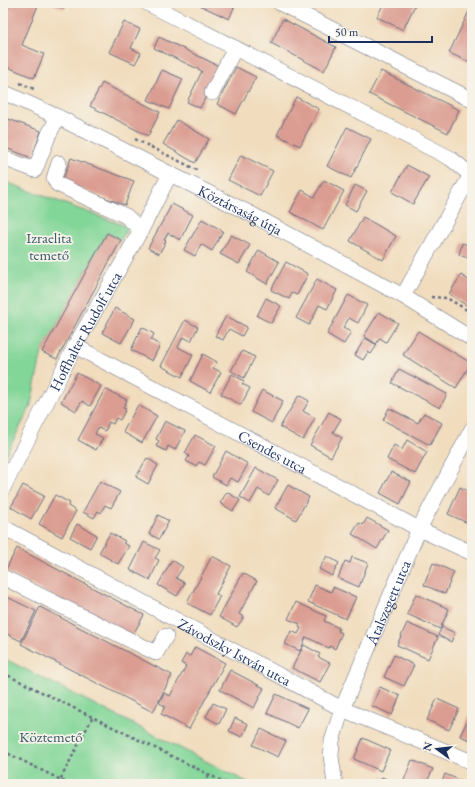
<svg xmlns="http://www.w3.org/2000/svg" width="475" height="787" viewBox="0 0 475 787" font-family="'EB Garamond',serif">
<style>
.green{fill:#82d698;stroke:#4e827b}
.building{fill:#db9d92}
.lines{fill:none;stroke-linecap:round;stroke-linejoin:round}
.minor-casing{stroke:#666c80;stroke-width:16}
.path{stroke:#666c80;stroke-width:2.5;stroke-dasharray:3 3;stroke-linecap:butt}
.minor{stroke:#fff;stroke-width:15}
.labels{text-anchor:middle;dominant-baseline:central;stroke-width:3.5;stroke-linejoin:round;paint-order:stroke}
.street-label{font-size:15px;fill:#1b2f5e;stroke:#f7f3e8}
.park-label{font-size:15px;fill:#35596c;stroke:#f7f3e8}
</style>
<rect width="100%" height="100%" fill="#f7f3e8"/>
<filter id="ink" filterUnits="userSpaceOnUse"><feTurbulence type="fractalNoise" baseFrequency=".025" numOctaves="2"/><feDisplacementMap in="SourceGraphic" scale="8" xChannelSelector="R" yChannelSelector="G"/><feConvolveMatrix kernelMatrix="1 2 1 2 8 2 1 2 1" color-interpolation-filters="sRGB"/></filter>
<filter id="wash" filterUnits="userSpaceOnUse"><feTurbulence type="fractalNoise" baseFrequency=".012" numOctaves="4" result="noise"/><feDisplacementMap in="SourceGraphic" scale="16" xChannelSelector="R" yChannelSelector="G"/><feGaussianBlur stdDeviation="0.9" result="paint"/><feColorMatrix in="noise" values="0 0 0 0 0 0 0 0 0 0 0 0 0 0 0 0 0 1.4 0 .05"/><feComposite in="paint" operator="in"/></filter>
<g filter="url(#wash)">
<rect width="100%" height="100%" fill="#f1ddbe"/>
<path class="green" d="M3,181L128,227L121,240L107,233L42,352L30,408L3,460Z
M3,658L251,784H3Z"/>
<g id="blocks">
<path class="building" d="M10,3H39L22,45L44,54L34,78L3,65V21Z
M50,3H66L64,9Z
M195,3H236L229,19Z
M384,3H416L403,30L377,17Z
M472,5V63L449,53Z
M283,19L336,47L324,71L271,43Z
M124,22L140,29L131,48L141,53L135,64L109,52Z
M159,37L221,67L200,108L187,102L202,71L154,48Z
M236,67L256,77L236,114L217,104Z
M162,70L183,79L169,109L148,100Z
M381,71L459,110L448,133L369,94Z
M102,83L160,112L148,136L90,106Z
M296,97L319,109L300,146L277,135Z
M3,117L41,131L32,158L3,147Z
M177,120L209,139L195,163L163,144Z
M347,127L371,139L351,178L327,166Z
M241,155L273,171L260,196L228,180Z
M71,158L134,181L125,205L62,182Z
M407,165L429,177L413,204L392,192Z
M324,180L344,191L323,230L290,212L302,190L314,197Z
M355,185L367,191L356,211L345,205Z
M172,204L193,215L180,240L168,233L164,240L166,241L159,254L148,248Z
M363,217L396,236L383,260L350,241Z
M202,219L223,231L212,251L201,244L195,256L184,250Z
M107,233L121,240L57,359L42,352Z
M231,235L250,245L239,264L220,254Z
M462,243L472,246V259L459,255Z
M259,250L279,262L267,284L247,272Z
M286,262L308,274L297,295L292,293L289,299L271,290Z
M461,275L472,282V309L449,294Z
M317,279L337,290L327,309L319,305L309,325L296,318Z
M348,295L367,305L358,323L349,318L343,328L351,332L344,344L327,334Z
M266,298L281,306L271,323L257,316Z
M115,308L135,319L121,343L102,333Z
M379,312L398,323L386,342L380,338L376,344L364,336Z
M226,316L247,327L242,336L229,329L223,340L215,336Z
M185,320L198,327L191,341L183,337L178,347L193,355L182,377L161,366Z
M142,327L154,334L151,340L160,345L152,361L131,350Z
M418,331L471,363L456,388L403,355Z
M365,338L377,345L371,354L368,352L363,360L355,355Z
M242,351L255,357L244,378L231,371Z
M203,354L217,362L213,368L221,372L210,392L190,381Z
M399,369L447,394L440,408L392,383Z
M77,373L101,386L90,406L82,401L76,411L61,402Z
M232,374L244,381L242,384L250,388L241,405L221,394Z
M105,389L127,400L123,408L126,409L120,420L116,418L113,424L109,422L105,431L98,428L95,434L103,438L96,450L78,440Z
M262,390L283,401L272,423L251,412Z
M299,395L309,401L303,411L315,418L303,440L280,427Z
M138,405L157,416L142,443L123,432Z
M389,408L418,423L424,413L442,423L430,445L383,420Z
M329,412L341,419L333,432L342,438L331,457L310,445Z
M165,421L185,431L175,450L168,446L166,451L156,446L159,441L156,439Z
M195,435L216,446L205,465L199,462L196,466L186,461L189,456L185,453Z
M407,440L427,452L415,474L387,459L394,445L402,450Z
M226,451L248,464L238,482L230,478L226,485L212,477Z
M147,458L158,465L148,484L136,477Z
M256,468L278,480L269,496L258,489L250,503L240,497Z
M391,472L411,482L400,504L380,493Z
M100,481L120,492L111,508L105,505L101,513L98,511L94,518L83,512Z
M23,485L44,496L31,519L11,507Z
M288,485L309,497L296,520L275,508Z
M460,487L472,493L468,500L472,502V520L470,524L448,514Z
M227,492L240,500L233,511L220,503Z
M55,495L70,503L68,506L76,511L62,537L39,524Z
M158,515L169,521L159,539L149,534Z
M367,518L388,530L377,549L352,534L359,523L363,525Z
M77,524L97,535L90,548L70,537Z
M110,533L125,541L123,543L129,546L118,564L99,553Z
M144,542L160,550L155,558L159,560L150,580L130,570Z
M17,548L144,615L131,638L5,571Z
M212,556L231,566L216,594L220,596L210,615L187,603Z
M327,556L339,563L332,576L319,569Z
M352,557L368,563L359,587L338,578L345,561L350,563Z
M172,560L183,567L176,578L185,583L177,596L158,585Z
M433,563L454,572L445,594L424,585Z
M243,573L257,581L239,614L244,617L237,627L219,617Z
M315,585L331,592L333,587L356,597L346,619L308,602Z
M416,594L449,609L440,629L407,614Z
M3,595L36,611L21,641L3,632Z
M296,602L326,616L324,621L339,628L338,631L342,633L335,649L330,646L329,648L306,637L300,651L285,644L291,631L298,634L301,628L299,627L300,624L288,619Z
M40,607L172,675L153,712L21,644Z
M407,623L438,637L428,659L397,645Z
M442,627L455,633L451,642L438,635Z
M304,645L320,654L318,657L330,663L320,682L292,668Z
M195,647L225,663L189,729L161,714L165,706L159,703L164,693L170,696L186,666L181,663L186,654L190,656Z
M394,655L414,665L404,686L384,677Z
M230,670L264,688L254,708L220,690Z
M380,687L400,696L392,715L372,706Z
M276,694L308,709L298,728L267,713Z
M437,699L459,709L449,730L427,720Z
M213,703L226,709L219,724L206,717Z
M471,713H472V741L460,736Z
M235,718L248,724L242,737L229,731Z
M261,729L286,741L278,757L253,745Z
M363,738L390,750L381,771L354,759Z
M412,760L433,769L426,784H412L404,780Z
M445,774L469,784H441Z
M382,777L397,784H379Z"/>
</g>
</g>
<g filter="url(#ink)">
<use href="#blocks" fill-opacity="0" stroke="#666c80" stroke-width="1"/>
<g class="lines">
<g class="minor-casing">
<g id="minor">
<path d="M147,3L450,158L471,175"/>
<path d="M280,3L472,100"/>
<path id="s1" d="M3,92L58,117L170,174L251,214L403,296L472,339"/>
<path d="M212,93L235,48"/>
<path d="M3,158L35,170L49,134L58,117"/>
<path d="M59,163L54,178L57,184L126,216L141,230"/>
<path d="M403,296L472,173"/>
<path id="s2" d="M75,346L419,529L472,553"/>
<path id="s3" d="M3,488L75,346L141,230L170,174"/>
<path id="s4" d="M3,527L342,709L472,762"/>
<path d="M3,577L156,653L166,636"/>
<path id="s5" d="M335,784L331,756L332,741L342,709L419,529L472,429"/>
</g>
</g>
<path class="path" d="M20,83L34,89
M135,139L199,171
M431,297L447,298L472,313
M3,673L228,784
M3,751L69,784
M58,784L92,718
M205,784L209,775"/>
<use href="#minor" class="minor"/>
</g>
</g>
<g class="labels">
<g class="street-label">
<text stroke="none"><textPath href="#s1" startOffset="265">Köztársaság útja</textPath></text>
<text stroke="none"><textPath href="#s3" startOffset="177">Hoffhalter Rudolf utca</textPath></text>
<text stroke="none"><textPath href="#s2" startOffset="224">Csendes utca</textPath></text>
<text stroke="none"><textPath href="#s5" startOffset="193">Átalszegett utca</textPath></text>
<text stroke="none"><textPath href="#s4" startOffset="263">Závodszky István utca</textPath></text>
</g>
<g class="park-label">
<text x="49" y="237">Izraelita<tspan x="49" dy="17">temető</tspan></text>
<text x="51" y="736">Köztemető</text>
</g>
</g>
<rect width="475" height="787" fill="none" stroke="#f7f3e8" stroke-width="16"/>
<g transform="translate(437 749) rotate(285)" stroke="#f7f3e8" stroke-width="3" paint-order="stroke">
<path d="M0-3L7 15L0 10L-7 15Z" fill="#1b2f5e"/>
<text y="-6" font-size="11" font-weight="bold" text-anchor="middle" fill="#1b2f5e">N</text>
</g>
<path d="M329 36v6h103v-6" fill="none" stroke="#1b2f5e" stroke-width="2"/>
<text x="335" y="36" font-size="12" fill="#1b2f5e" stroke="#f7f3e8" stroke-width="3" paint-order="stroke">50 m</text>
</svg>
